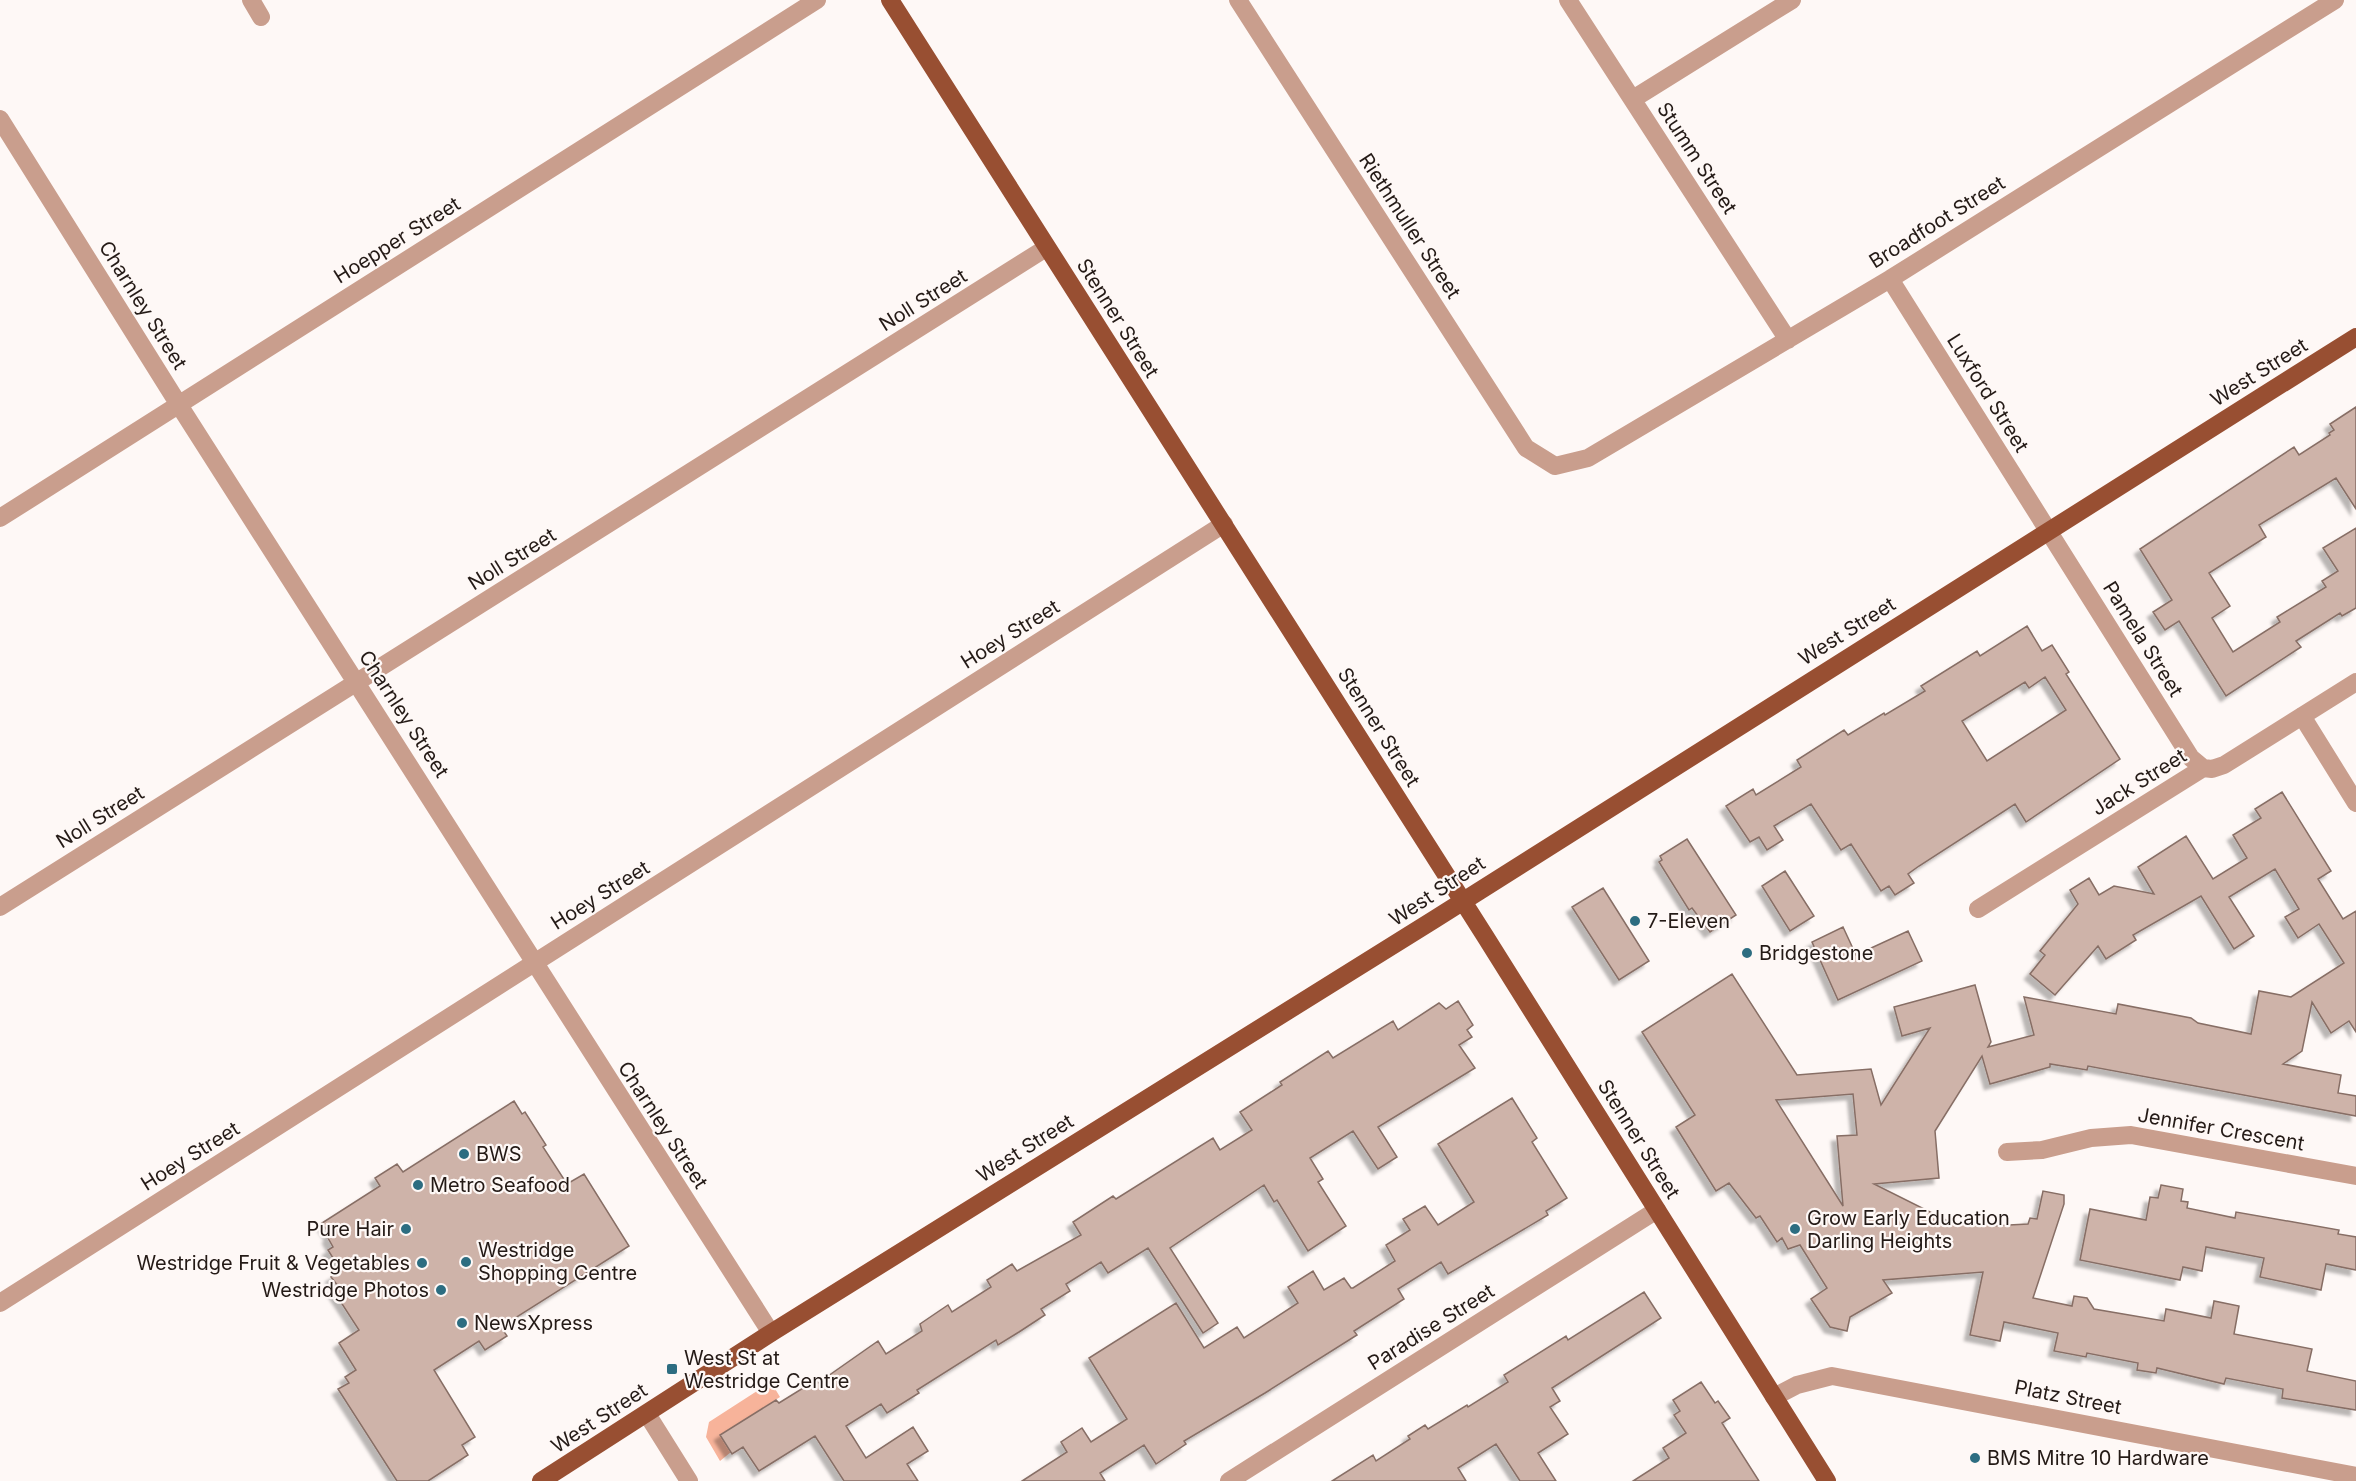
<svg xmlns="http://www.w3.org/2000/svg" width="2356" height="1481" viewBox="0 0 2356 1481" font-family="Inter,sans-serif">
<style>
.green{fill:#f7b39a}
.building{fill:#ceb3a9;stroke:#876e65;stroke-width:1.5;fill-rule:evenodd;filter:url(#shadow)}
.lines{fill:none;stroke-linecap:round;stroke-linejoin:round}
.minor{stroke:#c99e8d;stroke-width:18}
.major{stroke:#984f32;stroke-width:18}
.poi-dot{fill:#2d6d81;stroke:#fef8f6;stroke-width:2}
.labels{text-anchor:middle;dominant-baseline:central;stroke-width:4.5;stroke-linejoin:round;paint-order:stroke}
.street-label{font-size:20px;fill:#241a16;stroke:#fef8f6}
.poi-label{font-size:20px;fill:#241a16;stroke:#fef8f6;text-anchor:start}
</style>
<defs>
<filter id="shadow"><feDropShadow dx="-5.5" dy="5.5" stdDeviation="1.5" flood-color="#0004"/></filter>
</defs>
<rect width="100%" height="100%" fill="#fef8f6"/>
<path class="green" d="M771,1382L780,1397L720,1435L731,1452L720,1461L706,1437L709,1422Z"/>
<path class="building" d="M2356,407V509L2336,478L2259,525L2266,537L2209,573L2230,606L2212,618L2233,652L2280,622L2277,617L2326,587L2322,581L2338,571L2323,548L2356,528V608L2342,616L2340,613L2296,641L2301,647L2226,696L2179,621L2165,630L2153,612L2172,600L2140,549L2294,447L2299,455L2330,435L2329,433L2334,430L2330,424Z
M2027,626L2042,651L2052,645L2069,672L2066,674L2120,759L2026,822L2015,804L1919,866L1908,874L1914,883L1895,895L1889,886L1881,891L1851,844L1841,850L1811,804L1774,826L1783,840L1767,850L1759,837L1750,842L1726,806L1753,789L1756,795L1801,767L1797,760L1844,730L1848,735L1884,713L1885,715L1925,691L1921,686L1977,651L1980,656ZM2045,677L2066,710L1987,761L1962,721L2025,682L2029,688Z
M2282,792L2331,871L2318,879L2343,919L2356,911V1032L2349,1021L2331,1033L2312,1002L2302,1051L2283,1064L2341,1075L2338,1093L2356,1096V1116L2088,1066L2087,1070L2050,1064V1067L1990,1084L1982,1056L1935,1131L1939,1178L1874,1184L1954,1224L1990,1222V1226L2028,1224L2030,1218L2037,1219L2043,1191L2064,1195V1204L2033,1298L2072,1306L2074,1296L2087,1298L2094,1309L2164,1321L2166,1309L2211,1318L2214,1301L2239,1306L2234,1334L2312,1349L2307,1371L2356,1381V1410L2282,1398L2283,1389L2226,1378L2224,1384L2157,1368L2156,1373L2137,1370L2138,1363L2087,1353L2086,1357L2054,1351L2058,1333L2004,1322L2000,1341L1970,1335L1983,1272L1883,1280L1892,1293L1850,1317L1847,1331L1830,1327L1811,1299L1827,1288L1800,1245L1788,1249L1782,1238L1777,1242L1760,1216L1756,1218L1729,1183L1716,1191L1676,1127L1695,1115L1642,1032L1732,974L1797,1075L1871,1069L1881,1105L1930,1028L1902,1036L1894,1007L1975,985L1991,1042L1988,1047L2034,1035L2024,997L2116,1014L2118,1004L2191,1018L2198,1023L2251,1034L2259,991L2291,997L2344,963L2319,924L2298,938L2285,917L2299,909L2275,869L2229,897L2254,936L2234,949L2201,896L2133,935L2136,940L2106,959L2098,946L2055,995L2030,974L2045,955L2040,951L2078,904L2070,890L2089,878L2099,895L2114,886L2154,894L2138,867L2186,836L2213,879L2247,858L2233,835L2261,818L2255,809ZM1853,1094L1857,1135L1837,1136L1843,1206L1776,1100Z
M1687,839L1736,915L1710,932L1692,908L1689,910L1659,862L1662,860L1660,856Z
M1785,871L1814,916L1790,931L1762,886Z
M1603,888L1649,961L1619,980L1572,907Z
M1843,927L1856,955L1908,931L1922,961L1838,1000L1812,942Z
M1458,1001L1473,1025L1467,1030L1472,1037L1459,1045L1475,1068L1378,1127L1397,1157L1378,1169L1353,1131L1310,1158L1323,1179L1318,1182L1346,1226L1308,1251L1277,1200L1274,1202L1264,1185L1170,1248L1218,1323L1203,1333L1148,1248L1108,1273L1101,1262L1066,1284L1070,1291L1041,1309L1045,1315L1019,1332L998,1345L996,1340L917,1390L919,1393L887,1413L881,1404L846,1426L866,1458L913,1427L928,1451L907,1464L918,1481H844L815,1436L759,1471L743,1447L732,1454L720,1435L776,1400L779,1403L816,1380L818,1383L878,1341L886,1354L922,1331L920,1324L948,1305L952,1312L991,1287L987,1280L1012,1264L1017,1271L1081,1235L1073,1222L1113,1196L1116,1199L1213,1138L1220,1150L1252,1130L1240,1112L1282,1085L1280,1082L1328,1051L1333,1058L1393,1021L1398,1030L1439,1003L1446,1009Z
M1512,1098L1537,1138L1532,1142L1567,1198L1546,1211L1548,1215L1448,1274L1441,1262L1398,1289L1404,1299L1354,1331L1357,1335L1265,1393L1184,1441L1186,1444L1156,1464L1144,1445L1100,1473L1105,1481H1022L1067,1452L1061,1442L1082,1428L1091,1442L1127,1419L1089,1358L1176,1303L1204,1348L1237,1327L1244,1338L1298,1303L1288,1287L1313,1271L1324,1290L1344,1278L1351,1288H1353L1395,1261L1386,1245L1410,1230L1403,1219L1425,1206L1438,1225L1474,1202L1438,1144Z
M514,1101L522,1114L525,1112L546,1145L543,1147L567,1184L584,1174L629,1246L501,1327L507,1336L485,1350L479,1341L434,1370L475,1437L462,1445L468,1455L428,1481H397L338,1389L349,1383L345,1377L356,1370L339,1343L359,1330L333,1290L338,1286L331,1277L341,1271L328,1250L333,1247L328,1238L330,1235L322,1223L380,1186L375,1178L397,1164L403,1172Z
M2161,1185L2183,1189L2181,1201L2188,1202L2187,1208L2235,1218L2236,1212L2339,1230L2338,1234L2356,1237V1270L2326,1264L2321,1290L2260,1277L2264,1258L2206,1247L2202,1271L2183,1267L2180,1280L2080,1260L2090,1209L2146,1220L2150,1197L2158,1198Z
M1644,1292L1661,1318L1552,1388L1560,1401L1550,1407L1568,1434L1538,1453L1556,1481H1520L1496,1444L1458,1468L1466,1481H1332L1373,1455L1376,1461L1410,1439L1408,1436L1425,1425L1428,1429L1467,1405L1468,1407L1508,1382L1504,1375L1566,1336L1568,1340Z
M1701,1382L1715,1403L1718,1401L1730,1418L1722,1423L1759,1481H1633L1669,1458L1663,1448L1686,1433L1674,1415L1680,1411L1673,1400Z"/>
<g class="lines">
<path class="minor" d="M251,0L261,17
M1238,0L1526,448L1555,466L1588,458L1890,279L2335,0
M1568,0L1788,340
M1633,99L1792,0
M0,119L179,405L771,1333
M1890,279L2191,758L2203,768
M0,518L817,0
M2302,716L2356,803
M0,907L1046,248
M1978,909L2203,768L2212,769L2224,765L2356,682
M2007,1152L2042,1150L2091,1138L2131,1135L2356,1176
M0,1303L1224,524
M1774,1397L1797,1385L1832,1376L2356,1476
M647,1414L689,1481
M1229,1481L1657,1210"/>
<path class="major" d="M890,0L1485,936L1827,1481
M541,1481L771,1333L1435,919L2356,337"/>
</g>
<g class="poi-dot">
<circle cx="1635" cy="921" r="6"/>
<circle cx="1747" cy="953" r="6"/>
<circle cx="464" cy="1154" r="6"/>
<circle cx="418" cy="1185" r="6"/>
<circle cx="406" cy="1229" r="6"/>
<circle cx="1795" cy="1229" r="6"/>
<circle cx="466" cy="1262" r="6"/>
<circle cx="422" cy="1263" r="6"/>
<circle cx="441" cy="1290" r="6"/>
<circle cx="462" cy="1323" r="6"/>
<rect x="666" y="1363" width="12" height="12" rx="3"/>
<circle cx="1975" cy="1458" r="6"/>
</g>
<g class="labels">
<g class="street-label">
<text transform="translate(1697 158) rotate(57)">Stumm Street</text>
<text transform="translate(1937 222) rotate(-32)">Broadfoot Street</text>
<text transform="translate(1410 226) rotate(57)">Riethmuller Street</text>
<text transform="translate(397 240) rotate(-32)">Hoepper Street</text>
<text transform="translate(923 300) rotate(-32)">Noll Street</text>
<text transform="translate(143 305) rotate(58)">Charnley Street</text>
<text transform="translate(1118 318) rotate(58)">Stenner Street</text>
<text transform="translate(2259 372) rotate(-32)">West Street</text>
<text transform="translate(1988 393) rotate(58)">Luxford Street</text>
<text transform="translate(512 559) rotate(-32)">Noll Street</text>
<text transform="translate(1847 631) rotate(-32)">West Street</text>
<text transform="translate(1010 634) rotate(-32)">Hoey Street</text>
<text transform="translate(2143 639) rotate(58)">Pamela Street</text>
<text transform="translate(404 714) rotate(57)">Charnley Street</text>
<text transform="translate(1379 727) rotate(58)">Stenner Street</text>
<text transform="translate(2139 782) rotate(-32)">Jack Street</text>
<text transform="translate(100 817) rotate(-32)">Noll Street</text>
<text transform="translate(1437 891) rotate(-33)">West Street</text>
<text transform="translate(600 895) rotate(-32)">Hoey Street</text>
<text transform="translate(663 1125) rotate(57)">Charnley Street</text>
<text transform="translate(2221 1129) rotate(10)">Jennifer Crescent</text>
<text transform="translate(1639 1139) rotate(58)">Stenner Street</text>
<text transform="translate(1025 1148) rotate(-32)">West Street</text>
<text transform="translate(190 1156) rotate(-32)">Hoey Street</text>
<text transform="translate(1431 1327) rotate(-32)">Paradise Street</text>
<text transform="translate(2068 1397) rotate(11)">Platz Street</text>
<text transform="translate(599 1418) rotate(-33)">West Street</text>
</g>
<g class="poi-label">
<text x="1647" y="921">7-Eleven</text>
<text x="1759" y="953">Bridgestone</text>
<text x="476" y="1154">BWS</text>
<text x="430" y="1185">Metro Seafood</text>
<text x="1807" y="1218">Grow Early Education<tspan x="1807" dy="23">Darling Heights</tspan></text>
<text x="394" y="1229" text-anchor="end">Pure Hair</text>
<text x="478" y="1250">Westridge<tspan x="478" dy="23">Shopping Centre</tspan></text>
<text x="410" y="1263" text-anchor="end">Westridge Fruit &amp; Vegetables</text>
<text x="429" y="1290" text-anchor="end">Westridge Photos</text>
<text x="474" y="1323">NewsXpress</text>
<text x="684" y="1358">West St at<tspan x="684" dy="23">Westridge Centre</tspan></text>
<text x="1987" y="1458">BMS Mitre 10 Hardware</text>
</g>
</g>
</svg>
